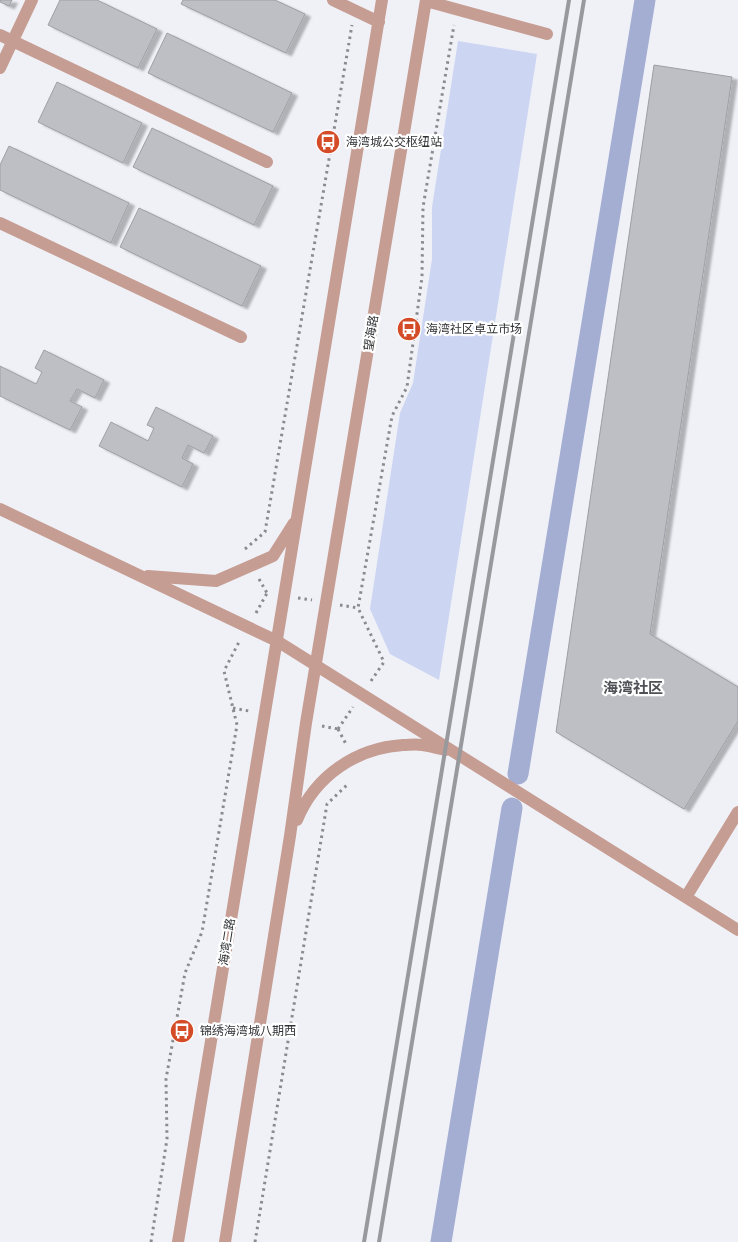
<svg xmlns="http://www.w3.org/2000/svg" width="738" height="1242" viewBox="0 0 738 1242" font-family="'Public Sans','Noto Sans SC',sans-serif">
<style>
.green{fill:#ccd5f2}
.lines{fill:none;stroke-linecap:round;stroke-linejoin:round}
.canal{stroke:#a4aed3;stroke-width:21}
.building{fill:#bdbfc4;stroke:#9d9fa4;filter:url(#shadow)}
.path{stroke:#8a8b8f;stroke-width:3;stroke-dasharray:2.5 4;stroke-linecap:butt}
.minor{stroke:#c69d93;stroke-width:12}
.rail{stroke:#98999d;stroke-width:4}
.labels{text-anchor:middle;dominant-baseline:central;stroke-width:4.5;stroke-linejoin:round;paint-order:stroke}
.poi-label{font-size:12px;fill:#313234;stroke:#fff;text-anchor:start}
.street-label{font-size:12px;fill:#313234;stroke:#fff}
.quarter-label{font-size:15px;font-weight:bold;fill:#505156;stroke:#fff}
</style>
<defs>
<filter id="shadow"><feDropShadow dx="5.5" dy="3" stdDeviation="1" flood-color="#0004"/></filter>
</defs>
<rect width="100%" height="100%" fill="#f0f1f7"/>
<path class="green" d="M458,41L537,54L439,680L390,654L370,609L400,413L413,383L432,259V207Z"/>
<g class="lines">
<path class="canal" d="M518,774L645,0
M441,1242L512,808"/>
</g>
<path class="building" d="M0,0H12L9,6L0,2Z
M60,0H97L157,29L138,68L48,25Z
M183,0H275L305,14L286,53L181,4Z
M167,33L292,93L273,132L148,73Z
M654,65L732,77L650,634L738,687V721L684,809L556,732Z
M57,82L142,123L123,163L38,122Z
M152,128L273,186L254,225L133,167Z
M9,146L129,203L111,243L0,190V165Z
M139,208L261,266L242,306L120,247Z
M44,350L104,380L95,398L77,389L70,401L82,407L70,430L0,396V366L36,384L42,372L35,368Z
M156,407L213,436L204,453L188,445L182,458L193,464L182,487L99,446L111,422L148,441L154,428L147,425Z"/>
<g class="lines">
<path class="path" d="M245,549L265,532L352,25
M259,579L267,593H270
M298,598L312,600
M340,605L358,608
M256,613L267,593
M371,681L384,662L358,608L392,416L407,387L422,277L423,207L454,25
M233,708L249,711
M322,726L338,729
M338,729L353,707
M338,729L346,744
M151,1242L167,1139L166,1079L185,973L202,932L237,725L224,671L240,640
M255,1242L327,804L349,783"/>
<path class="minor" d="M333,0L379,22
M426,1L547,34
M0,35L267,162
M0,68L32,0
M0,223L241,337
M0,509L277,641L738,930
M148,576L216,581L273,556L294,523
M297,820C315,776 356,748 403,745C409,745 416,744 422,745C430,746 437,748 445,750
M686,897L738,812
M178,1242L382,0
M225,1242L290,836L306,723L426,0"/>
<path class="rail" d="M364,1242L569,0
M379,1242L584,0"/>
</g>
<defs>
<g id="bus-disc" transform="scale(1.25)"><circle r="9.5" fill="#d44b28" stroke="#fff"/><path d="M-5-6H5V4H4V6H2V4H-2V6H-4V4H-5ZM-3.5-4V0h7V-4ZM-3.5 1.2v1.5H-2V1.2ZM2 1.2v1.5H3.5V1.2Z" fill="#fff"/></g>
</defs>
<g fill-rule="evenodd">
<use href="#bus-disc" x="328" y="142"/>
<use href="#bus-disc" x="409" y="329"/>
<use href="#bus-disc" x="182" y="1031"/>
</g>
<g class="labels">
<g class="poi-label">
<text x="346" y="142">海湾城公交枢纽站</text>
<text x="426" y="329">海湾社区卓立市场</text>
<text x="200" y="1031">锦绣海湾城八期西</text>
</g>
<g class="street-label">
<text transform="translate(371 333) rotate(-81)">望海路</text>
<text transform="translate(227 942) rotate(-81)">海湾二路</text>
</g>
<g class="quarter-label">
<text x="633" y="687">海湾社区</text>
</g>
</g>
</svg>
